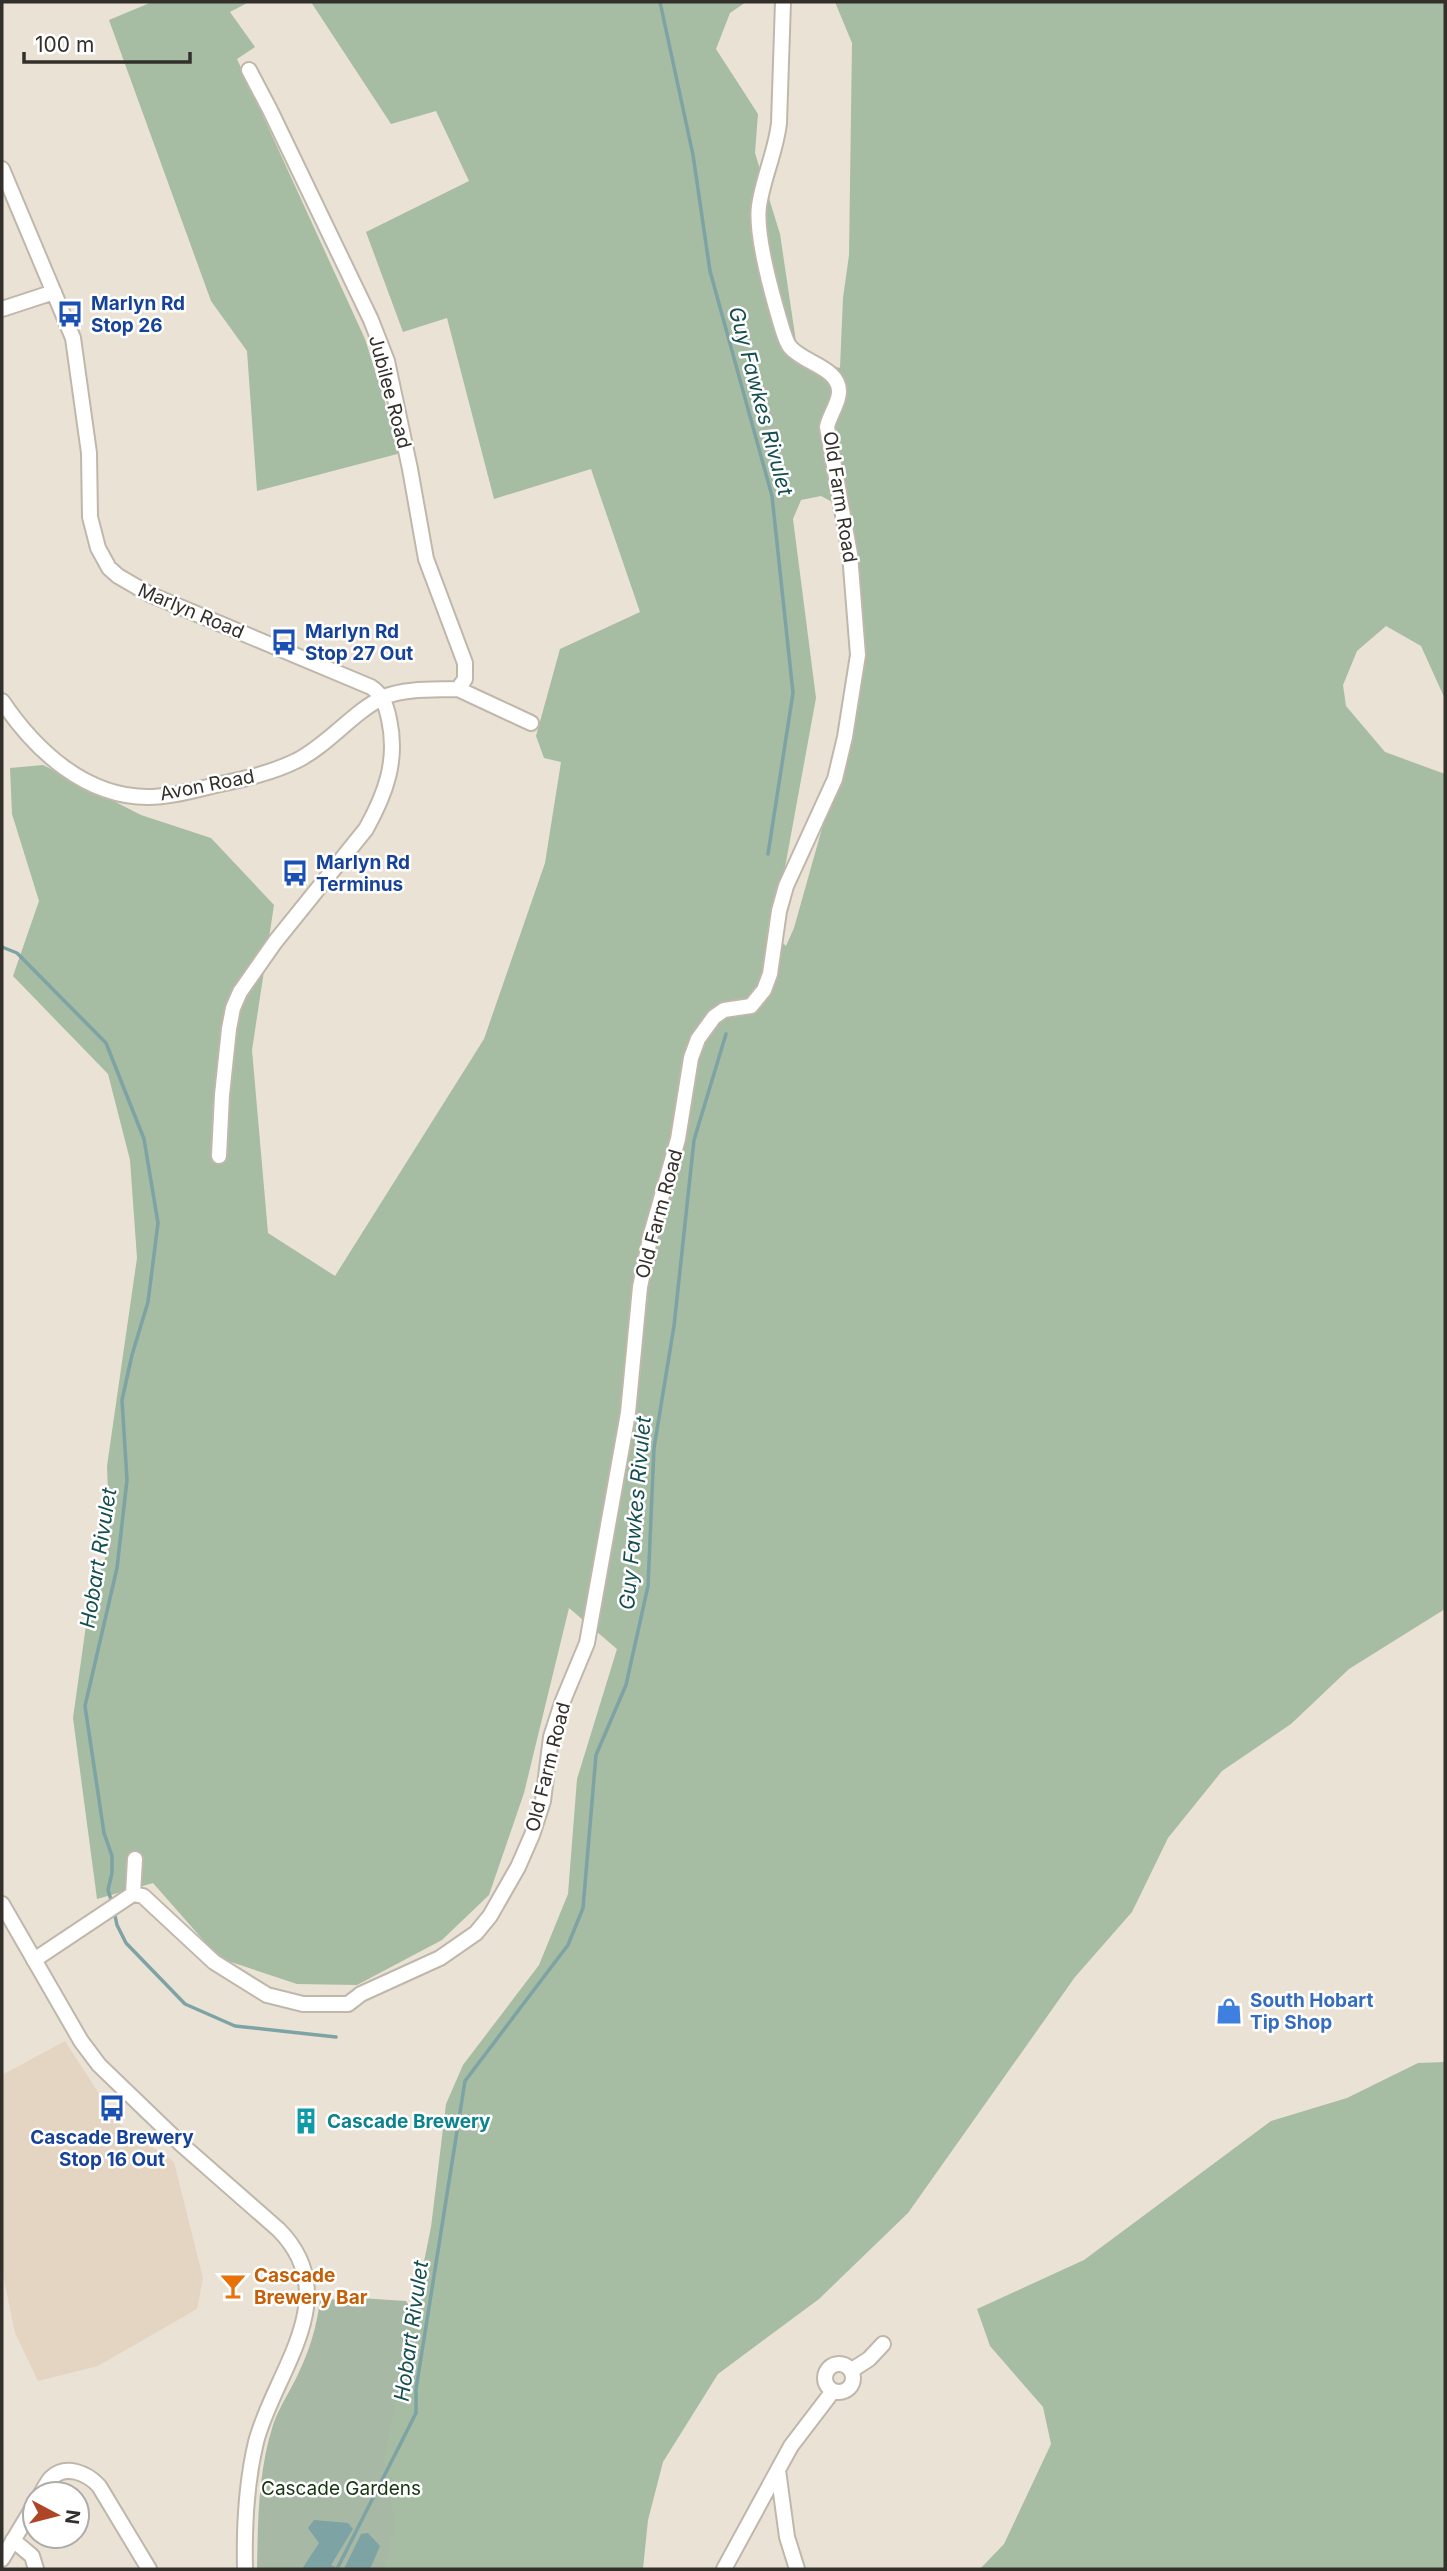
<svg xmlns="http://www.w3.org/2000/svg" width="1447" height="2571" viewBox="0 0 1447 2571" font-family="Inter,sans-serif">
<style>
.built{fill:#e4d5c3}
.green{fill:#a7b9a4}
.forest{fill:#a6bca3;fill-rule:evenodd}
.water{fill:#7da3a4}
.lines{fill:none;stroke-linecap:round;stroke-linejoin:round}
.stream{stroke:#7da3a4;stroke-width:3.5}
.minor-casing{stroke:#c0b7ab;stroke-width:18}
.minor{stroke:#fff;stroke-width:14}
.labels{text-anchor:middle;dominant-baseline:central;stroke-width:5;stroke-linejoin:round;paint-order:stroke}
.transit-label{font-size:19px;font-weight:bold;fill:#164399;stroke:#fff;text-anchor:start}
.street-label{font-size:19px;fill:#332f2b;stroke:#fff}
.shop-label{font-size:19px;font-weight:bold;fill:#366cbe;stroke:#fff;text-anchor:start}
.culture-label{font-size:19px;font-weight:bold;fill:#0d838f;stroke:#fff;text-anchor:start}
.food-label{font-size:19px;font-weight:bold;fill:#c56008;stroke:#fff;text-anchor:start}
.park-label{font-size:19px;fill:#173612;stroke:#fff}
.water-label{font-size:21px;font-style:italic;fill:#144e50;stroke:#fff}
</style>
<rect width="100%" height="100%" fill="#ebe2d6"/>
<path class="built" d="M65,2041L118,2123L174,2162L203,2278L197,2309L98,2366L38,2381L15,2333L2,2270V2075Z"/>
<path class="green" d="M360,2298L406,2301L417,2318L472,2569H257C258,2520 258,2472 273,2425C279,2407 291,2390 299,2372C310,2349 317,2325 320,2300Z"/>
<path class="forest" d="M152,2H249L230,12L255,47L237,59L365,339L401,453L257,491L247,351L211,301L109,20Z
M311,2H746L730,13L716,49L758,114L755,153L780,234L798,355L840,368L843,298L849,255L852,43L835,2H1445V699L1421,646L1386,626L1357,651L1343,685L1346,706L1385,752L1445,774V1609L1349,1669L1291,1724L1222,1771L1168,1838L1132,1912L1075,1977L908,2213L819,2299L718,2374L663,2462L648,2520L643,2569H385L394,2525L384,2459L431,2227L446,2104L463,2065L539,1965L568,1894L577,1779L617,1649L569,1608L524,1793L489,1895L442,1940L357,1985L297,1984L219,1958L153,1883L97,1899L73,1718L89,1604L110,1544L107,1466L137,1258L130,1160L108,1074L13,976L39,901L12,814L10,768L43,765L141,815L211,838L274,905L252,1050L268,1233L335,1276L484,1039L545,863L561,762L544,758L536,736L560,649L640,612L591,469L494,499L447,318L403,332L366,232L469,181L436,111L391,124ZM821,496L838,505L855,540V711L794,928L786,946L773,933L816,698L793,519L801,500Z
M1445,2062V2569H980L1004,2544L1051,2444L1043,2407L990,2346L977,2309L1084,2260L1271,2121L1347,2098L1418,2063Z"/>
<path class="water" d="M314,2520L348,2523L353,2529L331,2565L339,2569H302L319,2543L308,2528Z
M368,2533L380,2546L370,2569H344L361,2534Z"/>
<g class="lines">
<path class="stream" d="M660,2L693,155L710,271L772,496L793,693L768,854
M2,947L17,953L106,1043L144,1139L158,1223L148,1302L132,1355L122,1400L127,1480L117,1568L85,1706L104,1833L112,1856V1873L108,1890L112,1903
M114,1911L117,1925L126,1943L185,2004L235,2026L336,2037
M337,2569L416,2413V2389L465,2081L568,1945L583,1908L596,1755L626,1685L648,1586L654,1448L674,1326L694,1140L726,1034"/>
<g class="minor-casing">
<path id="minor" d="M249,70L270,110L371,320L387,361L410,469L426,559L465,663V679L458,689L531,723
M2,169L73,338L89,453L90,517L98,548L109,568L118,576L149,594L371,687C383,695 386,705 389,719C398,760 386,793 366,829L275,942L240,992L233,1008L229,1029L222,1095L219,1156
M2,309L54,292
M2,701C35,750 85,797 148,797C171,797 194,790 216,785C244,779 272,773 298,760C329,744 354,711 384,697C406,688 435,690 458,689
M133,1894L135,1859
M2,1904L81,2041L99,2065L181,2144L279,2230C346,2298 274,2372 256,2442C246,2484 244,2527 245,2569
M34,1960L133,1894L143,1896L214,1962L267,1995L303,2004H348L361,1994L440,1958L476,1933L490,1916L518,1867L532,1835L543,1801L551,1737L562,1703L587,1643L628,1413L640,1287L651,1234L678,1139L691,1058L698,1039L714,1017L724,1010L751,1006L764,990L770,974L779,911L786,886L835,779L845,737L858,655L850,554L827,427C829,416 839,403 839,392C840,368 803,363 790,347C786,342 784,334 782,328C773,298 755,236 759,206C763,178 776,151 779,123L783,2
M825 2378a14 14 0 1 1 28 0a14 14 0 1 1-28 0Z
M852,2370L869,2359L883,2344
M778,2470L787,2537L797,2569
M41,2494C44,2489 47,2482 51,2478C66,2464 87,2473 99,2486L149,2569
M13,2540L32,2556L36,2569
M2,2559L35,2504
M724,2569L791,2446L833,2391"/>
</g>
<use href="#minor" class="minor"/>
</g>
<defs>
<g id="bus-bare" transform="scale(2.1)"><path d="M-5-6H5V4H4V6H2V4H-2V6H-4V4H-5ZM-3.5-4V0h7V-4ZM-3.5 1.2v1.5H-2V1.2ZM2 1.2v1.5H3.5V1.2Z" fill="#1a4fb4" stroke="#fff" stroke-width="2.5" paint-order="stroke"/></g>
<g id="shop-bare" transform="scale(2.1)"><path d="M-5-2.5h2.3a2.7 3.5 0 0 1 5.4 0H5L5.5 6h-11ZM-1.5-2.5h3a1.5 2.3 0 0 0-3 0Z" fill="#3f7fe0" stroke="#fff" stroke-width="2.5" paint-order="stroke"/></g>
<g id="building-bare" transform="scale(2.1)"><path d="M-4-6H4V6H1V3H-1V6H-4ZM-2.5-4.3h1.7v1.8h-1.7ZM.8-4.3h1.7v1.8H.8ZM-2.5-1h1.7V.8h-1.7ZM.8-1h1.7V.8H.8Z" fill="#0f9aa8" stroke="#fff" stroke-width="2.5" paint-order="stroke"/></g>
<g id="bar-bare" transform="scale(2.1)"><path d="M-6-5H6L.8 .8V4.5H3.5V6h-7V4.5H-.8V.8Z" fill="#e8710a" stroke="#fff" stroke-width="2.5" paint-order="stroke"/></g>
</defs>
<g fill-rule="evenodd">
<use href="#bus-bare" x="70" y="314"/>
<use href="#bus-bare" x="284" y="642"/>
<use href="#bus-bare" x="295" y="873"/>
<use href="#shop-bare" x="1229" y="2011"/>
<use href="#bus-bare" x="112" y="2108"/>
<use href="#building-bare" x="306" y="2121"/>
<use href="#bar-bare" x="233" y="2286"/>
</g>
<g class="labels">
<g class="transit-label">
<text x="91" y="303">Marlyn Rd<tspan x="91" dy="22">Stop 26</tspan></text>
<text x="305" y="631">Marlyn Rd<tspan x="305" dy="22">Stop 27 Out</tspan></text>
<text x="316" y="862">Marlyn Rd<tspan x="316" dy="22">Terminus</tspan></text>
<text x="112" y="2137" text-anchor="middle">Cascade Brewery<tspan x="112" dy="22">Stop 16 Out</tspan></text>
</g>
<g class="street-label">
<text transform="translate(390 392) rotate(75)">Jubilee Road</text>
<text transform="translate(840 497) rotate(81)">Old Farm Road</text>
<text transform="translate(191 611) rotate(23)">Marlyn Road</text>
<text transform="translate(207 785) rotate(-11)">Avon Road</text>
<text transform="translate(659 1214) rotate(-75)">Old Farm Road</text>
<text transform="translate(548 1767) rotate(-76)">Old Farm Road</text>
</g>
<g class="shop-label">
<text x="1250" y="2000">South Hobart<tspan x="1250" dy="22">Tip Shop</tspan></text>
</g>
<g class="culture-label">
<text x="327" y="2121">Cascade Brewery</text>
</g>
<g class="food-label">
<text x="254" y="2275">Cascade<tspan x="254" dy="22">Brewery Bar</tspan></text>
</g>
<g class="park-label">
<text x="341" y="2488">Cascade Gardens</text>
</g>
<g class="water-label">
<text transform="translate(761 401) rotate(75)">Guy Fawkes Rivulet</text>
<text transform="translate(635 1513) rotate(-85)">Guy Fawkes Rivulet</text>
<text transform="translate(98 1558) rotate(-81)">Hobart Rivulet</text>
<text transform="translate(411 2331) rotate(-82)">Hobart Rivulet</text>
</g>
</g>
<rect width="1447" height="2571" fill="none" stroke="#332f2b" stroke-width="7"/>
<g transform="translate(56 2515) rotate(97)"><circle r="33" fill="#ffffff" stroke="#adacaa" stroke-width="2"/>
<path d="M0-5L12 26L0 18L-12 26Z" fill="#ae4526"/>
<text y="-10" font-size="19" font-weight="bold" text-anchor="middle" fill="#332f2b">N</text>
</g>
<path d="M24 52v10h166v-10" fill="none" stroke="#332f2b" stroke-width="3.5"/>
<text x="35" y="52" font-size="21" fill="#332f2b" stroke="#ffffff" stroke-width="5" paint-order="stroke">100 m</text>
</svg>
